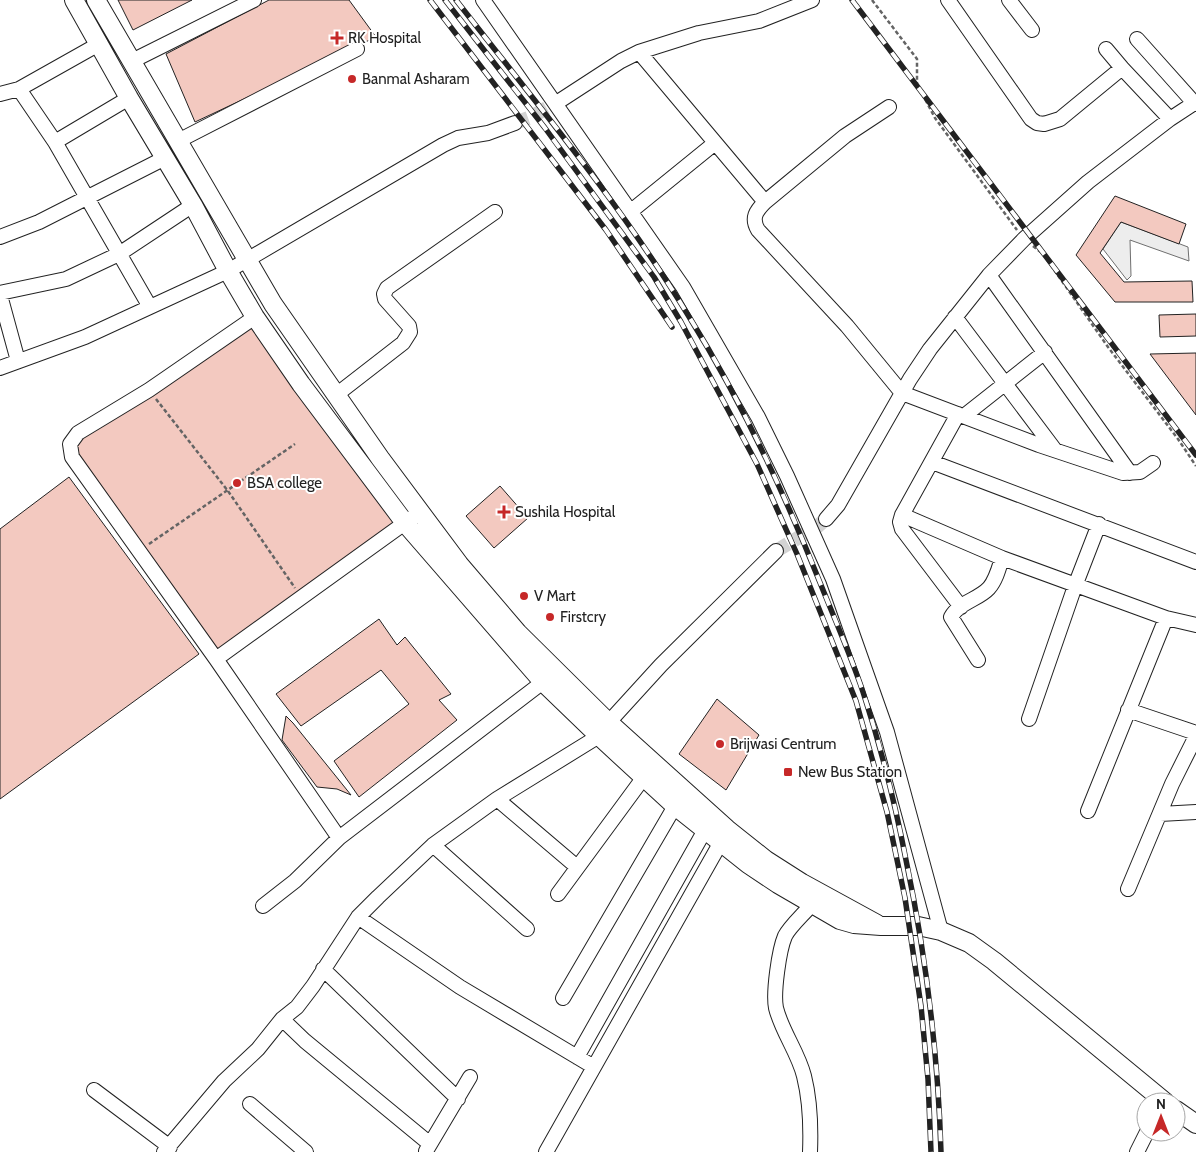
<svg xmlns="http://www.w3.org/2000/svg" width="1196" height="1152" viewBox="0 0 1196 1152" font-family="Cabin,sans-serif">
<style>
.parking{fill:#ededed;stroke:#6f6f6f}
.building{fill:#f3c9c0;stroke:#222}
.lines{fill:none;stroke-linecap:round;stroke-linejoin:round}
.minor-tunnel{stroke:#d3d3d3;stroke-width:14;stroke-dasharray:14 7;stroke-linecap:butt}
.minor-casing{stroke:#222;stroke-width:16}
.major-casing{stroke:#222;stroke-width:20}
.path{stroke:#646464;stroke-width:2.5;stroke-dasharray:4 2.5;stroke-linecap:butt}
.minor{stroke:#fff;stroke-width:14}
.major{stroke:#fff;stroke-width:18}
.rail-casing{stroke:#222;stroke-width:5.5}
.rail{stroke:#fff;stroke-width:4;stroke-dasharray:11;stroke-linecap:butt}
.poi-dot{fill:#c62828;stroke:#fff;stroke-width:2}
.labels{text-anchor:middle;dominant-baseline:central;stroke-width:4;stroke-linejoin:round;paint-order:stroke}
.poi-label{font-size:15px;fill:#222;stroke:#fff;text-anchor:start}
</style>
<rect width="100%" height="100%" fill="#fff"/>
<path class="parking" d="M1121,222L1188,247L1189,261L1130,240L1131,276L1127,280L1103,249Z"/>
<path class="building" d="M118,0H192L133,30Z
M269,0H349L376,37L195,122L166,54Z
M1115,196L1186,224L1179,244L1121,222L1100,253L1124,282L1192,281L1193,302H1115L1076,255Z
M1196,314V336L1160,337L1159,315Z
M255,317L405,523L216,659L70,444Z
M1196,353V415L1150,354Z
M69,477L199,654L0,799V529Z
M500,486L528,518L494,548L466,516Z
M379,619L397,645L405,637L451,694L439,700L457,720L359,797L334,761L409,704L381,670L301,726L276,694Z
M717,699L759,735L726,790L679,754Z
M286,716L293,723L351,795L337,789L317,787L282,740Z"/>
<g class="lines">
<path class="minor-tunnel" d="M515,123L531,117L561,100
M776,551L818,526L826,519"/>
<g class="minor-casing">
<path id="minor" d="M483,0L683,287L758,417L787,476L833,579L887,732L941,931
M948,0L1031,119L1037,123L1044,124L1060,119L1122,68
M1009,0L1032,30
M1137,39L1195,104
M1106,49L1122,68L1170,119
M639,52L765,202
M132,61L254,0
M19,89L99,44
M0,94L19,89L55,142L150,307
M561,100L621,61L639,52L699,33L759,21L812,0
M889,107L845,136L765,202C756,211 751,218 758,230L847,326L902,393L1039,445L1123,473L1140,472L1153,463
M178,141L357,49
M55,142L129,98
M630,212L715,143
M0,237L39,222L165,158
M989,275L1130,473
M0,293L66,279L119,254L193,205
M0,295L18,361
M255,317L149,390L78,433L70,444L72,457L216,659L339,838
M955,317L1055,450
M0,368L85,337L228,271L443,145L458,138L488,133L515,123
M336,395L403,343L410,332L409,326L385,299L384,294L387,288L495,212
M958,414L902,515L900,522L902,529L961,607
M964,416L1045,352
M932,462L1196,562
M902,515L1002,558L1166,618L1196,625
M826,519L838,505L910,379L930,349L989,275L1024,239L1088,182L1170,119L1196,102
M216,659L420,512
M978,660L951,617C959,602 978,600 989,588C996,580 999,568 1002,558
M1128,710L1196,733
M1029,719L1075,586L1099,524
M497,799L577,867
M1088,811L1166,618
M1160,814L1196,812
M433,845L527,929
M1128,889L1172,784L1196,736
M558,894L644,777
M263,906L295,881L339,838L543,682
M358,917L460,987L594,1067
M323,969L458,1099
M563,998L675,806
M282,1019L305,1041L430,1144
M577,1057L705,830
M94,1090L170,1147
M250,1104L306,1152
M426,1151L470,1077
M164,1152L224,1081L258,1049L282,1019L297,1007L313,986L358,917L378,897L433,845L497,799L599,736L609,722L661,665L776,551
M546,1152L721,842L726,836
M810,1152C811,1127 810,1100 804,1076C798,1052 782,1032 776,1008C773,993 779,950 785,936C790,926 805,913 812,904
M1137,1152L1147,1132"/>
</g>
<g class="major-casing">
<path id="major" d="M74,0L129,98L193,205L228,271L255,317L301,384L405,523L543,682L599,736L675,806L748,864L778,884L840,920L854,924L881,926H918L941,931L969,943L994,961L1165,1102
M96,0L273,304L380,458L459,564L518,633L606,720L727,829L766,860L802,883L877,924
M1176,1110L1196,1124"/>
</g>
<path class="path" d="M872,0L917,59V84L935,118L1017,230
M1033,246L1043,254L1108,347L1178,439L1196,466
M156,399L228,491L295,588
M149,544L295,444"/>
<use href="#minor" class="minor"/>
<use href="#major" class="major"/>
<g class="rail-casing">
<path id="rail" d="M430,0L606,230L672,327
M445,0L545,128L654,277L681,322L757,464L797,554L856,701L887,812L905,898L921,1006L928,1079L931,1152
M456,0C536,103 620,203 688,315C741,400 784,492 821,585C835,620 851,656 863,692C881,747 895,803 906,860C926,956 938,1053 941,1152
M852,0L1196,455"/>
</g>
<use href="#rail" class="rail"/>
</g>
<g class="poi-dot">
<path d="M334.5 30.5h5v5h5v5h-5v5h-5v-5h-5v-5h5z"/>
<circle cx="352" cy="79" r="5"/>
<circle cx="237" cy="483" r="5"/>
<path d="M501.5 504.5h5v5h5v5h-5v5h-5v-5h-5v-5h5z"/>
<circle cx="524" cy="596" r="5"/>
<circle cx="550" cy="617" r="5"/>
<circle cx="720" cy="744" r="5"/>
<rect x="783" y="767" width="10" height="10" rx="2.5"/>
</g>
<g class="labels">
<g class="poi-label">
<text x="348" y="38">RK Hospital</text>
<text x="362" y="79">Banmal Asharam</text>
<text x="247" y="483">BSA college</text>
<text x="515" y="512">Sushila Hospital</text>
<text x="534" y="596">V Mart</text>
<text x="560" y="617">Firstcry</text>
<text x="730" y="744">Brijwasi Centrum</text>
<text x="798" y="772">New Bus Station</text>
</g>
</g>
<g transform="translate(1161 1117)"><circle r="24" fill="#ffffff" stroke="#a7a7a7"/>
<path d="M0-4L9 19L0 12L-9 19Z" fill="#c62828"/>
<text y="-8" font-size="14" font-weight="bold" text-anchor="middle" fill="#222222">N</text>
</g>
</svg>
